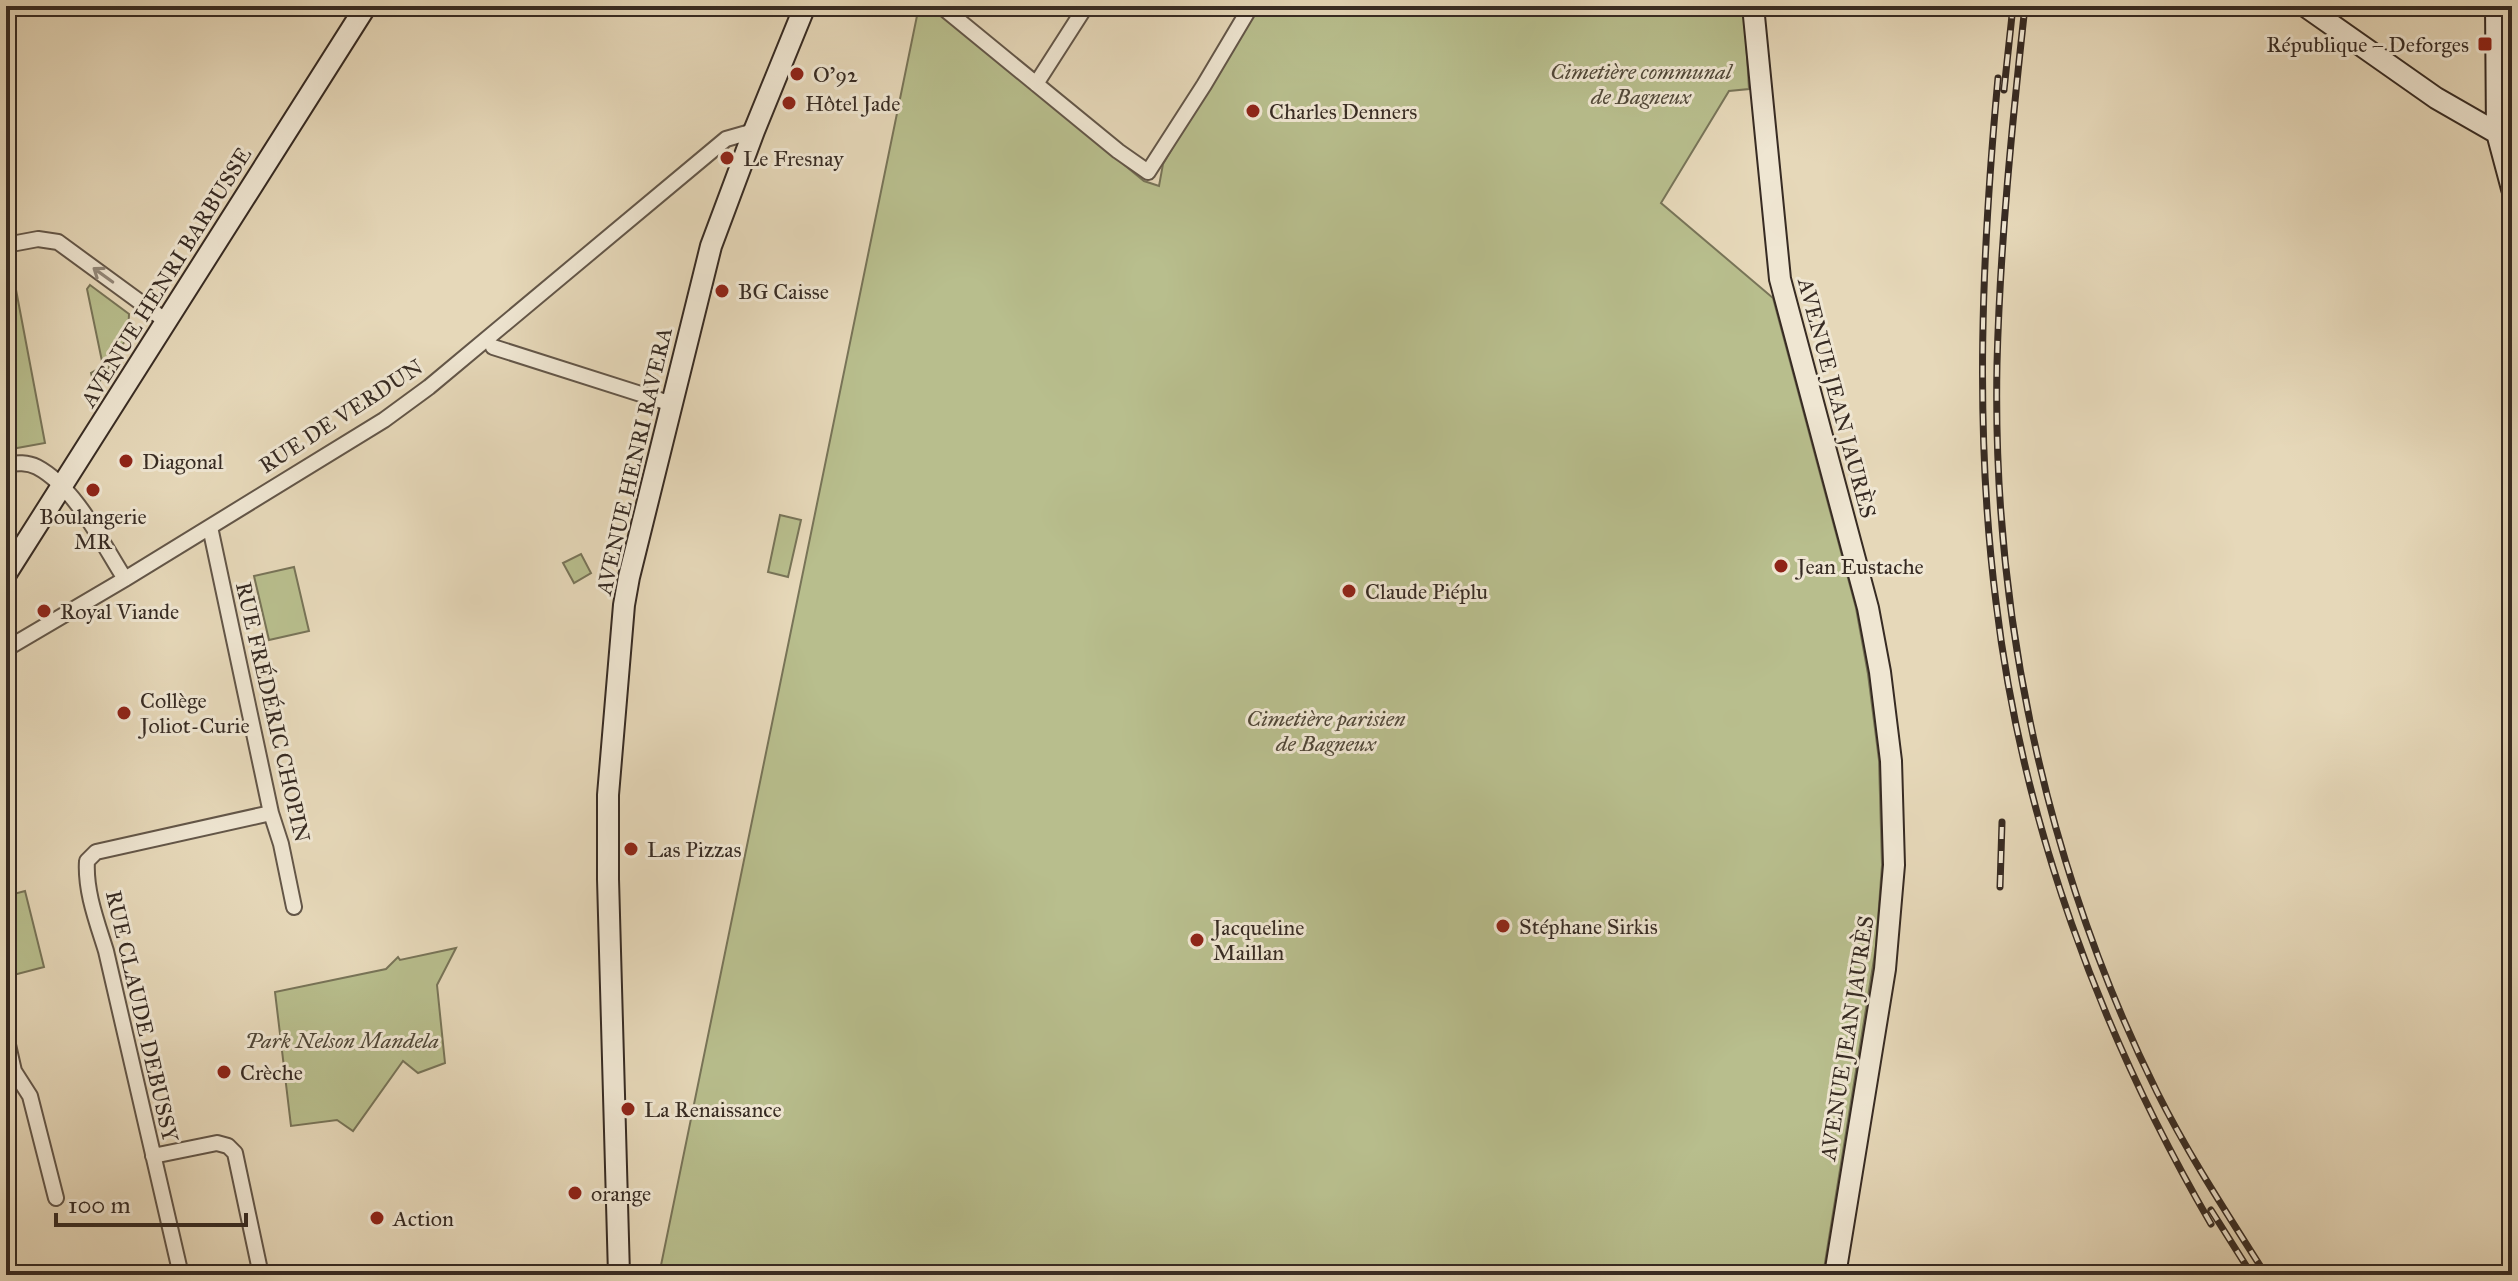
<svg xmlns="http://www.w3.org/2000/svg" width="2518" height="1281" viewBox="0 0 2518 1281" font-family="'IM FELL Great Primer',serif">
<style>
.green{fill:#b8be8d;stroke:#787458;stroke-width:2}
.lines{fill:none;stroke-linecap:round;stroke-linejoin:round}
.street-casing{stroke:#635648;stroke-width:18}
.secondary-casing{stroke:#372b23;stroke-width:24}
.street{stroke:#efe6d2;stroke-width:14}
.secondary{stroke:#efe6d2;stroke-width:20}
.rail-casing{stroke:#372b23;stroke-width:7}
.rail{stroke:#efe6d2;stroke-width:4;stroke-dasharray:12;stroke-linecap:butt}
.oneway{stroke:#93887a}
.poi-dot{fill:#8f2418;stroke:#efe6d2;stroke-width:3}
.labels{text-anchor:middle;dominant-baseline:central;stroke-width:6;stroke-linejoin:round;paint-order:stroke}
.poi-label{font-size:22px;fill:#372b23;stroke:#efe6d2;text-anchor:start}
.park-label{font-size:22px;font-style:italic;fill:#514838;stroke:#efe6d2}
.street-label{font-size:22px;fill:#372b23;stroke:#efe6d2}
</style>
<rect width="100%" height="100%" fill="#e6d8b9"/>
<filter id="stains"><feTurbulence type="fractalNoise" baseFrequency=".0025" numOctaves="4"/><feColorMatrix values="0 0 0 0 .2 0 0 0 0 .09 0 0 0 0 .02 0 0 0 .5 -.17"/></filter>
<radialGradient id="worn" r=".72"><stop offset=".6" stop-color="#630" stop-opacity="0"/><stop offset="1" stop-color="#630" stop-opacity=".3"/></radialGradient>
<path class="green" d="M919,6H930L1144,181L1159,186L1163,164L1256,6H1744L1749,89L1729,91L1661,203L1773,298L1856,608L1868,674L1879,760L1882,865L1876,947L1823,1275H659Z
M10,258L45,443L6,450V259Z
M90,285L129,314L128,336L95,389L91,373L103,366L87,289Z
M780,515L801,520L788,577L768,572Z
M581,554L591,573L574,583L563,563Z
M294,567L309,631L269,640L254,576Z
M25,891L44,967L6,977V896Z
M456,948L437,985L445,1063L418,1073L403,1061L353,1131L337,1120L291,1126L275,992L386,969L398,957L400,960Z"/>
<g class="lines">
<g class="street-casing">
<path id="street" d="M941,6L1118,151L1148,172L1204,85L1251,6
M1036,84L1086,6
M6,245L38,239L58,242L166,321
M493,347L672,404
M6,464C17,463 27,462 37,467C75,487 102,543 125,579
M210,527L271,813L281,844L294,907
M6,649L125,579L384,420L429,387L726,139L754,131
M6,1036L14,1071L30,1096L56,1198
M153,1156L217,1143L228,1146L235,1153L261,1275
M181,1275L106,951C97,922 85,891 87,861L96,852L271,813"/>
</g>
<g class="secondary-casing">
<path id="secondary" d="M1753,6L1780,279L1868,608L1880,672L1891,761L1894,865L1885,969L1835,1275
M2305,6L2436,98L2497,133
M2496,6L2497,133L2512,189
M6,574L366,6
M619,1275L608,879V795L624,605L629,577L711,246L754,131L805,6"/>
</g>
<use href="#street" class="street"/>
<use href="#secondary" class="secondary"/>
<g class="rail-casing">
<path id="rail" d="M2025,6C2012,125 2000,245 1997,364C1992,614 2046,868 2157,1092C2189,1156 2228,1215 2266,1275
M1998,78C1982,252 1974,428 1996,602C2022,822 2100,1033 2211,1224
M2004,90L2013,6
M2000,887L2002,822
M2211,1210L2252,1275"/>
</g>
<use href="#rail" class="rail"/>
</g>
<defs><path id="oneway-shaft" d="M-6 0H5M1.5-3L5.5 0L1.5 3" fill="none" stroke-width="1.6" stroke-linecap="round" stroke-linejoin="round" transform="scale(2)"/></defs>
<use class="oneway" href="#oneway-shaft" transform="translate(103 275) rotate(-144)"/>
<g class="poi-dot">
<rect x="2477" y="36" width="16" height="16" rx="4"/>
<circle cx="797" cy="74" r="8"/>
<circle cx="789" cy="103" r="8"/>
<circle cx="1253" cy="111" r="8"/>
<circle cx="727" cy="158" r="8"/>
<circle cx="722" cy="291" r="8"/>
<circle cx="126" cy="461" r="8"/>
<circle cx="93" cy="490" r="8"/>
<circle cx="1781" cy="566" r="8"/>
<circle cx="1349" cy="591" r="8"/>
<circle cx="44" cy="611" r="8"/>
<circle cx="124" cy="713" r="8"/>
<circle cx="631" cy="849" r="8"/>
<circle cx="1503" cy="926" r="8"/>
<circle cx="1197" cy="940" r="8"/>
<circle cx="224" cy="1072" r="8"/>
<circle cx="628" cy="1109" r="8"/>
<circle cx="575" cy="1193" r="8"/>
<circle cx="377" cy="1218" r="8"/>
</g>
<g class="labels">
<g class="poi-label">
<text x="2469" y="44" text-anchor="end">République – Deforges</text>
<text x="813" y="74">O'92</text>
<text x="805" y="103">Hôtel Jade</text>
<text x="1269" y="111">Charles Denners</text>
<text x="743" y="158">Le Fresnay</text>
<text x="738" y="291">BG Caisse</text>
<text x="142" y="461">Diagonal</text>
<text x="93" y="516" text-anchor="middle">Boulangerie<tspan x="93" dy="25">MR</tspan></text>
<text x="1797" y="566">Jean Eustache</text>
<text x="1365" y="591">Claude Piéplu</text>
<text x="60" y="611">Royal Viande</text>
<text x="140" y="700">Collège<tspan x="140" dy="25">Joliot-Curie</tspan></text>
<text x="647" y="849">Las Pizzas</text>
<text x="1519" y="926">Stéphane Sirkis</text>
<text x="1213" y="927">Jacqueline<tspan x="1213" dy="25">Maillan</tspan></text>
<text x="240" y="1072">Crèche</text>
<text x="644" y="1109">La Renaissance</text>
<text x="591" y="1193">orange</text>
<text x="393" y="1218">Action</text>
</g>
<g class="park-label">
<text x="1641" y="71">Cimetière communal<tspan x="1641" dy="25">de Bagneux</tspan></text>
<text x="1326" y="718">Cimetière parisien<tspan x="1326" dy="25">de Bagneux</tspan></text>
<text x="342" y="1040">Park Nelson Mandela</text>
</g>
<g class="street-label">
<text transform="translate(166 277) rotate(-58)">AVENUE HENRI BARBUSSE</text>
<text transform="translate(1837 398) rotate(75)">AVENUE JEAN JAURÈS</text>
<text transform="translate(341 416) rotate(-33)">RUE DE VERDUN</text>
<text transform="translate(634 461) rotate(-77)">AVENUE HENRI RAVERA</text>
<text transform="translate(273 712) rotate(77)">RUE FRÉDÉRIC CHOPIN</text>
<text transform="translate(142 1016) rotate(77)">RUE CLAUDE DEBUSSY</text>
<text transform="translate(1847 1038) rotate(-81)">AVENUE JEAN JAURÈS</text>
</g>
</g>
<rect width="2518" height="1281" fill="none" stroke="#e6d8b9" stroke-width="32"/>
<rect x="8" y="8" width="2502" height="1265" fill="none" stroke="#372b23" stroke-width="4"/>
<rect x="16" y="16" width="2486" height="1249" fill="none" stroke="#372b23" stroke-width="2"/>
<path d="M56 1213v12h190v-12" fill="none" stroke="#372b23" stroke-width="4"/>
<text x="68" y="1213" font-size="24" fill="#372b23" stroke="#efe6d2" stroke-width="6" paint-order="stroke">100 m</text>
<rect width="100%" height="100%" filter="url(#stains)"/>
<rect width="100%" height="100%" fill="url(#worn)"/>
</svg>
